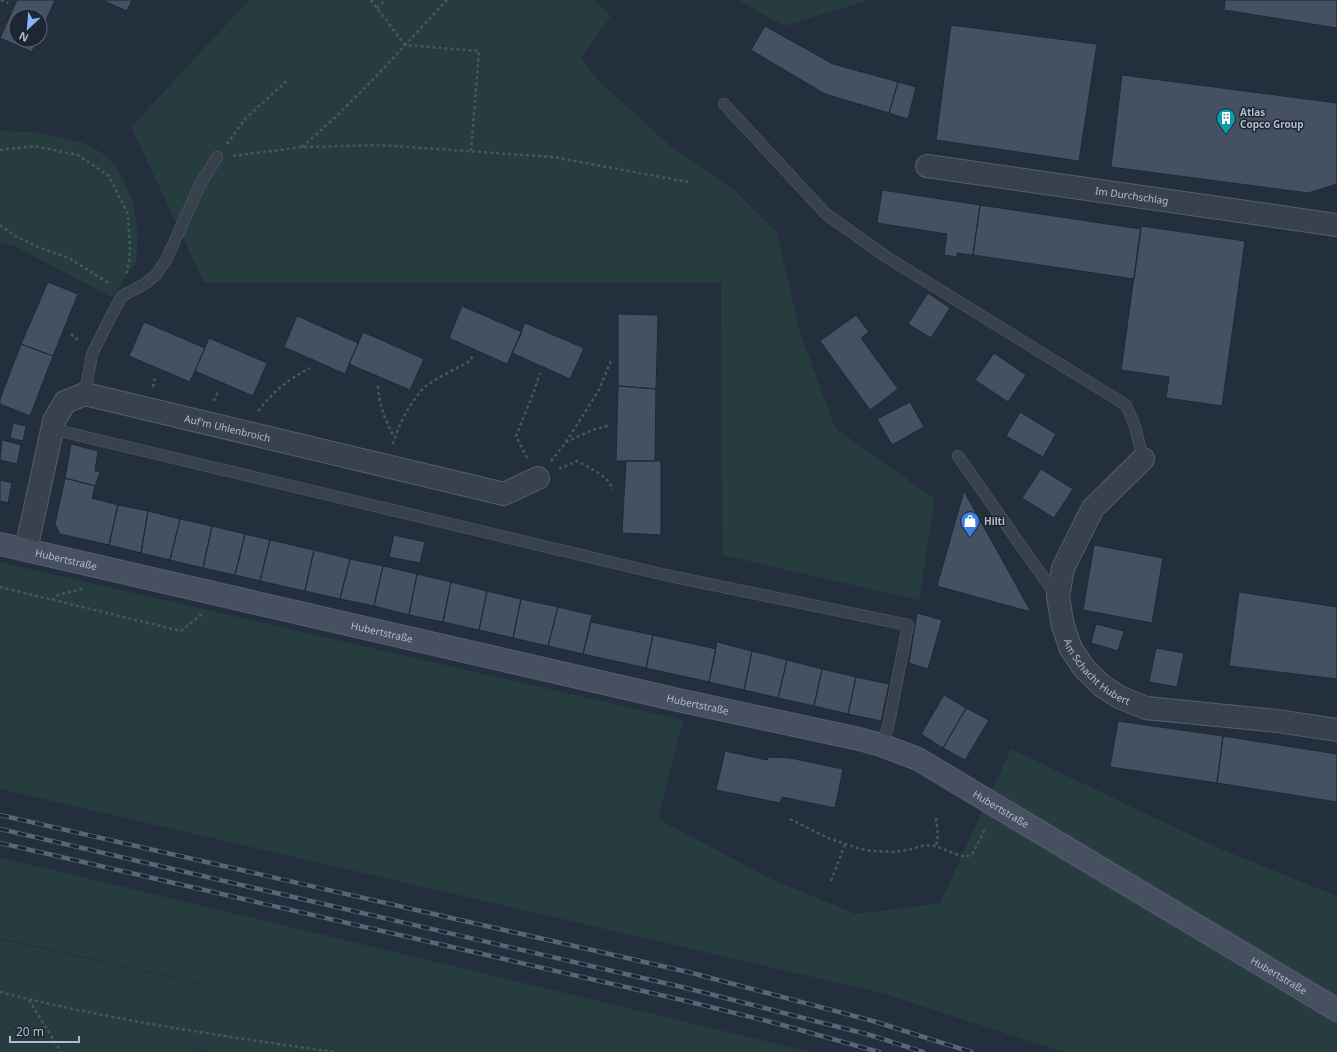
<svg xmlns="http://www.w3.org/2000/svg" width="1337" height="1052" viewBox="0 0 1337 1052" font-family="'Noto Sans',sans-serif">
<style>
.green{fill:#263c3f}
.building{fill:#455162;stroke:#1f2835}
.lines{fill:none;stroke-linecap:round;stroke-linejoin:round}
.lane-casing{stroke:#565f6c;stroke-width:12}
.street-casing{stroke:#565f6c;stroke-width:24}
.secondary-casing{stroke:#565f6c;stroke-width:24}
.path{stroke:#44595c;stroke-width:2.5;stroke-dasharray:3 3;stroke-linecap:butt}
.lane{stroke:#38414e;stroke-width:11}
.street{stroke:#38414e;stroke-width:22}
.secondary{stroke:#465061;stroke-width:22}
.rail-casing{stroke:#5a6575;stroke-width:4.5}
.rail{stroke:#1d2633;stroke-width:3;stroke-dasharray:9;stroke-linecap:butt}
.labels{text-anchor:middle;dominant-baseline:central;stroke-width:3;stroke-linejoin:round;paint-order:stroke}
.poi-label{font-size:10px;font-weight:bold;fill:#b4bcc9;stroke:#1d2633;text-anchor:start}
.street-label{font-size:10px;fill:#b4bcc9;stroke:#1d2633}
</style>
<rect width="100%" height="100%" fill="#242f3e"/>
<path class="green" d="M249,0H594L611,16L581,58L599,81L669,145L732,188L777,232L799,329L835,428L935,499L919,600L722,555L721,283L204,282L131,127Z
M738,0H869L784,26Z
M0,131L34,132L84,143L102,153L114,163L123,179L133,202L138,232L136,262L112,297L12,245L0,243Z
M0,562L683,720L658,819L773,880L856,914L940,903L1011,749L1218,848L1337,896V1052H1063L882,993L0,789Z
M0,858L53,870L811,1052H209L191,1048L204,1052H0V939L401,1029L0,938Z"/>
<path class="building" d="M17,0H55L40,34V16H16V40H37L32,52L0,38Z
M102,0H132L127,11Z
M1225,0H1337V28L1224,10Z
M951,25L1097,44L1079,161L936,140Z
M765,26L833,64L898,82L889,113L825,94L751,50Z
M1122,75L1337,103V184L1308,193L1111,167Z
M898,82L916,87L908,119L889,113Z
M882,190L980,205L973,255L957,253V257L944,255L947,234L877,223Z
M980,205L1141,229L1134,279L973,255Z
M1141,226L1245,241L1222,406L1166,398L1169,377L1121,370Z
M48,282L78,294L53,356L21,344Z
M928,293L950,308L931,338L908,324Z
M462,306L522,332L507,364L449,338Z
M618,314L658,315L656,389L618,386Z
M856,315L869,332L861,338L898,389L870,410L820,341Z
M297,316L358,343L345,374L284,347Z
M144,322L205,348L190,382L129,356Z
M525,323L584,348L570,379L512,353Z
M363,332L424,359L410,390L349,364Z
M209,338L267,363L253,396L195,371Z
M21,344L53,356L30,416L0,404V399Z
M994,353L1026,375L1008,402L975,380Z
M618,386L656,389L655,461H616Z
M910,402L924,427L892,445L877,419Z
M1020,412L1056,434L1043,457L1006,436Z
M13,423L26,426L23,441L10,438Z
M2,440L21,445L17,464L0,460Z
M71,444L98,451L95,471L100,472L95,486L65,478Z
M626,461H661V535L622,533Z
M1041,469L1073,489L1054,518L1022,498Z
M65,478L95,486L92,498L118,505L109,545L60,534L55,524Z
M0,480L12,483L8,503L0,501Z
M964,491L1031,612L937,586Z
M118,505L148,511L141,553L109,545Z
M148,511L180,519L170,560L141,553Z
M180,519L212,526L203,568L170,560Z
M212,526L245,534L235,575L203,568Z
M245,534L270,540L260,581L235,575Z
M394,535L425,542L420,563L389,557Z
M270,540L314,550L305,591L260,581Z
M1094,545L1163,558L1152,623L1083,610Z
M314,550L350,559L340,599L305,591Z
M350,559L383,566L374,606L340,599Z
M383,566L417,574L409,615L374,606Z
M417,574L451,582L443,622L409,615Z
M451,582L487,591L479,630L443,622Z
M487,591L521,599L513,638L479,630Z
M1239,592L1337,607V679L1229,666Z
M521,599L558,607L548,646L513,638Z
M558,607L592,615L583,654L548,646Z
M917,613L942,620L928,669L909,663Z
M591,622L653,635L646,668L583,654Z
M1096,624L1124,631L1118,651L1091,643Z
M653,635L716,649L709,682L646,668Z
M717,642L752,651L744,690L709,682Z
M1156,648L1184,653L1177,687L1149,682Z
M752,651L787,660L778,698L744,690Z
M787,660L822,669L814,706L778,698Z
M822,669L856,677L848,714L814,706Z
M856,677L889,684L881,721L848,714Z
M944,695L966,708L943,748L921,734Z
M966,708L989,720L965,760L943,748Z
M1118,721L1223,736L1217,783L1110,767Z
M1223,736L1337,754V802L1217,783Z
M725,751L767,760L769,757L790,758L843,769L835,808L782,797L780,803L716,790Z"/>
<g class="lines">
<g class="lane-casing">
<path id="lane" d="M724,104L826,214L888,258L1126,405L1135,426L1143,459
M85,394L92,354L111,316L122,296L143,285L156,275L166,260L200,185L217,157
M52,429L665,575L908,625L888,727L881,745
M958,456L1057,597"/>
</g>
<g class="street-casing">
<g id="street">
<path id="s1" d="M927,166L1337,225"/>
<path id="s2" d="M1143,459L1093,508L1063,568L1058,597L1063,626L1071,649L1084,668L1101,685L1119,697L1146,708L1277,721L1337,730"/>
<path id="s3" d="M26,550L54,421L65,402L85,394L504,494L538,478"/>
</g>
</g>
<g class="secondary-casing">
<g id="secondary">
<path id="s4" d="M0,544L678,700L859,739L881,745L918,759L1337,1010"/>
</g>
</g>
<path class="path" d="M1,0L8,3
M371,0L405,45L479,51L471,151
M377,8L386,0
M227,144L246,118L289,79
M302,147C355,102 400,50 447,0
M0,150L34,146L78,155L109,176L128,214L130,247L129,263L126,274
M233,156L302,147L379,145L553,157L688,182
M0,225L15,236L38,247L69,258L110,284
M71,334L79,341
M378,386C379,405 385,420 394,437
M153,387L155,377
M214,401L218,391
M258,411C275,390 286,381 310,368
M566,442L599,390L612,358
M393,444C396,429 413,397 425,387C438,377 454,370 468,362L474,355
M527,458L516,436L533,394L540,373
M551,461L566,442L592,430L610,425
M559,469L577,461C591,469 608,475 613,490
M0,587L181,631L202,614
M52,600L58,595L85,588
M936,818L938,834L936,846
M790,819L828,838L860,849L872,851L894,852L912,849L925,845L936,846L955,854L966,857L973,853L986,827
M831,881L845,844
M0,992C109,1020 222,1036 334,1052
M29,1000L61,1052"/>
<use href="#lane" class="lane"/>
<use href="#street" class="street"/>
<use href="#secondary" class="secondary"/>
<g class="rail-casing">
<path id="rail" d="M0,815L688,972L873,1021L971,1052
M0,829L686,988L870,1035L923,1052
M0,843L682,1000L775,1023L879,1052"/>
</g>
<use href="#rail" class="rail"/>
</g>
<defs>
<g id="building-pin" transform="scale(1)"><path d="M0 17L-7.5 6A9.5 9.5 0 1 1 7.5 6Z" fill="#0f9aa8" stroke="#1d2633"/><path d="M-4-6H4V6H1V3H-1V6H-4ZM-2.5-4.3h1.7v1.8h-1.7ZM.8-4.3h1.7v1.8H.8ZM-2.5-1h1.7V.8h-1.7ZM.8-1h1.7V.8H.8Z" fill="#fff"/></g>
<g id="shop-pin" transform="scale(1)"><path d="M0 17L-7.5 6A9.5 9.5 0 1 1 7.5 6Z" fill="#3f7fe0" stroke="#1d2633"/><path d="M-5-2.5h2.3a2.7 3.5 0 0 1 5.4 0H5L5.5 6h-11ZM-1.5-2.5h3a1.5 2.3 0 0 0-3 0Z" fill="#fff"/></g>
</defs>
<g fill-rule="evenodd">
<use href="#building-pin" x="1226" y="118"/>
<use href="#shop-pin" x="970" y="521"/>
</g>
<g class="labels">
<g class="poi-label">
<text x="1240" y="112">Atlas<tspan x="1240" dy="12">Copco Group</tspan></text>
<text x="984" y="521">Hilti</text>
</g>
<g class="street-label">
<text stroke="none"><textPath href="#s1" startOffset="207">Im Durchschlag</textPath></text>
<text stroke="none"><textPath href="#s3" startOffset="322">Auf'm Uhlenbroich</textPath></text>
<text stroke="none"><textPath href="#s4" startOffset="68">Hubertstraße</textPath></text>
<text stroke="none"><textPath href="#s4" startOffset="392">Hubertstraße</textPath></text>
<text stroke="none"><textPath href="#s2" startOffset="255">Am Schacht Hubert</textPath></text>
<text stroke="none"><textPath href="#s4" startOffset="716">Hubertstraße</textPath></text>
<text stroke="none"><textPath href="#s4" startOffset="1040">Hubertstraße</textPath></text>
<text stroke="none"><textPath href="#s4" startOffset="1364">Hubertstraße</textPath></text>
</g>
</g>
<g transform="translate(28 28) rotate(206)"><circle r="19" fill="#1d2633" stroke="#59626f"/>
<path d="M0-3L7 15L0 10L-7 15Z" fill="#8ab4f8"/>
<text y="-6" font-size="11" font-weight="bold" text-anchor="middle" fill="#b4bcc9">N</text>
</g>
<path d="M10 1036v6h69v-6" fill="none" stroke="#b4bcc9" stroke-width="2"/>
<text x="16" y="1036" font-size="12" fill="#b4bcc9" stroke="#1d2633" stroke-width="3" paint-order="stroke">20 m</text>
</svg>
